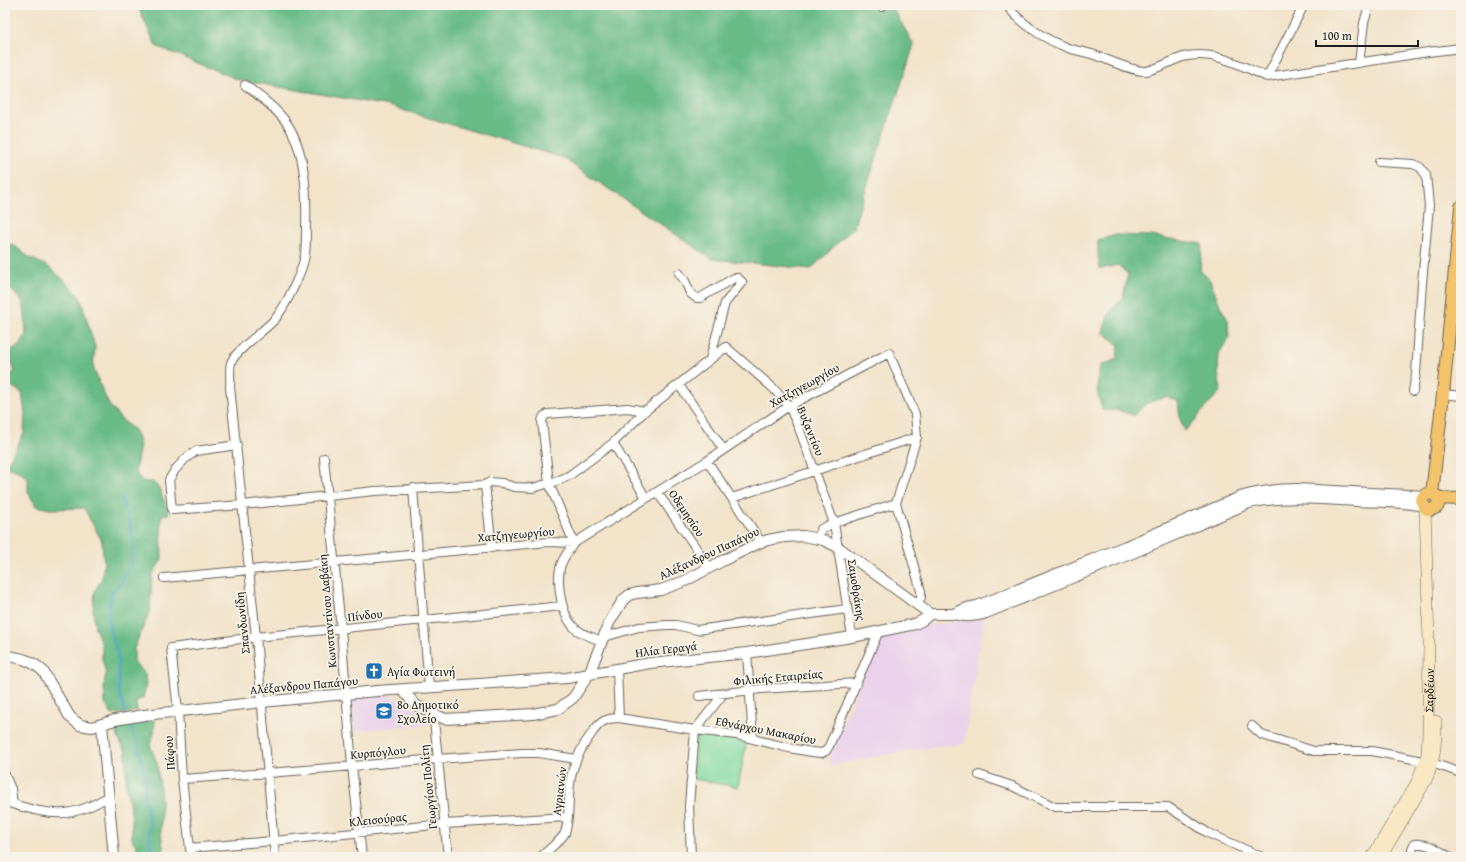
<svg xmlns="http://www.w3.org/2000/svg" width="1466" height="862" viewBox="0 0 1466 862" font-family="'Gentium Book Plus',serif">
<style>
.built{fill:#ebd1eb}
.green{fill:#82dba0;stroke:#4f7c5e}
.forest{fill:#69bb86;stroke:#426c51}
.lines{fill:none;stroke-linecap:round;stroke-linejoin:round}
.stream{stroke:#50a3cb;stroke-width:2}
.minor-casing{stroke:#676259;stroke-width:10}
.tertiary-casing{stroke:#676259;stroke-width:12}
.secondary-casing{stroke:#676259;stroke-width:12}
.primary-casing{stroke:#676259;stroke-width:14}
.minor{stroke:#fff;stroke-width:8}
.tertiary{stroke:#fff;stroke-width:10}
.secondary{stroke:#fae7c3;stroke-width:11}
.primary{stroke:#f2c36a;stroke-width:12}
.labels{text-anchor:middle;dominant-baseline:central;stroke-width:3.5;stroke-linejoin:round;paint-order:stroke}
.street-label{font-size:12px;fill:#1c1c1c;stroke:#f7f3e8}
.poi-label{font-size:12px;fill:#1c1c1c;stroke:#f7f3e8;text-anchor:start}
</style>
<rect width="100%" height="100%" fill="#f7f3e8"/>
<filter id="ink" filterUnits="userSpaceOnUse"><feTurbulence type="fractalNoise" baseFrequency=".025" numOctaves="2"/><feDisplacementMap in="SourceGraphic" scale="8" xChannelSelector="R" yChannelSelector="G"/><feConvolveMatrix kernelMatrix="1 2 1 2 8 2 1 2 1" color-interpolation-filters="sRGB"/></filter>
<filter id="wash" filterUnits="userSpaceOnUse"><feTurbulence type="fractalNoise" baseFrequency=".012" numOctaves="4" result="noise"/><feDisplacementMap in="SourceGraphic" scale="16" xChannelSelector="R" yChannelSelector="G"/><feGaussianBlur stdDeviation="0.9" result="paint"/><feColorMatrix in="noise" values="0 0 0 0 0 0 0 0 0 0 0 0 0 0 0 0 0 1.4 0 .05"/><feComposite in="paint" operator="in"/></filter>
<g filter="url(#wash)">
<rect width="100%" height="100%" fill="#f2e3c9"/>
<path class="built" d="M984,617L964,744L915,749L832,765L828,760L880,634L928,625L972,620Z
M387,693L428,718L431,720L432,723L430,724L354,731L350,697Z"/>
<path class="green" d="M696,733L747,739L738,787L693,779Z"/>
<path class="forest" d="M137,5H891L914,45L853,228L811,269L712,259L563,158L389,106L239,80L156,46Z
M1116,235L1151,236L1202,244L1200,270L1210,280L1221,308L1228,320L1229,338L1219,353L1218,373L1221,391C1208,403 1198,418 1185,431L1180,419L1178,401L1166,397L1147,403L1134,415L1117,410H1103C1095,393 1097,383 1100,366L1117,359L1119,345L1103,332L1109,313L1123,298L1128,274L1118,265L1100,269L1098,256V240Z
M5,242L15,246L30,258L49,267L66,282L80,297L95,347L93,367L100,385L109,405L120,418L135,431L140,445L135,472L143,482H153L159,488L169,514L161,515L162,559L152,575L150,611L134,648V663L145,673L146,685L143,698L136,701L137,711L112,715L105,703L104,686L106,673L102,659V645L95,628L93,610L95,591L102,578L104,564L102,541L84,508L50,509L36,506L28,492V478L18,471L6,467L24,433L25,413L22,393L8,384L5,378L15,372L8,352L20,345L26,334L25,316L23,302L5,283Z
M155,720L154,733L150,745L157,763L161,799V834L164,853L167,857H138V849L132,839V819L126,783V752L118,738L116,726L124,724Z"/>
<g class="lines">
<path class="stream" d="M121,498L128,516L133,538L132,562L121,583L112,593L109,607V628L115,644L118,660L119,691L126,715
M129,721L138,745L142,762L145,781V801L149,818V835L152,857"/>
</g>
</g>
<g filter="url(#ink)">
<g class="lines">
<g class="minor-casing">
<path id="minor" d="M881,5L882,7
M1006,5C1022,24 1044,39 1068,48C1077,51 1087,52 1097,56C1109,60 1134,72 1146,71C1155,70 1173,60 1183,57C1213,49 1240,65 1267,77
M1359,63L1364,23L1369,5
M1267,77L1428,52L1461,48
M1267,77L1304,5
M245,85C259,96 275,107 286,122C306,150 307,195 306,228C306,237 306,246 305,255C302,273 287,303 276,318C267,329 234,351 231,363C229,370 231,380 230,387L256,637L275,857
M1379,162L1413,164L1420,167L1426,175L1429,206L1422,283L1416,374L1413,391
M679,273L685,281L690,293L696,298H700L734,278H738L742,282L725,303L710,359
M679,385L723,449
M1443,394L1461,396
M613,443L646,498
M237,445L196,451L185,459L175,470L169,480L172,510L243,505L375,491L485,485L490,482L502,483L514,487L533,488L560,480L570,475L613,443L645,411L726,347L773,388L789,406L800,431L834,523L852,637
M324,458L341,629L352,766L362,857
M707,461L761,542
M485,485L492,548
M413,488L429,688
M657,492L710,568
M732,498L917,437
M817,539L821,529L834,523L896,503
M164,578L549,542L574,543L707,461L789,406L889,353L915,414L917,437L896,503L921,591V597L918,604
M604,637L639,627L667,625H676L697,630L847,609
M602,641C592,637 579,634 572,625C561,612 557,584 560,568C562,559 569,550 574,543L549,483L542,421L544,416L548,414L628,408L645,411
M747,653L753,739
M617,669L619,718
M699,696L761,689L856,683
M436,716L434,720L448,857
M1252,726L1262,735L1314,751H1372L1418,760
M695,730L724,693
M1438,765L1461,773
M5,775L11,789L13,804
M979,775L1012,786L1055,807H1168L1208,833L1262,857
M182,779L269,773L437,759L522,753H539L576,759
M5,802C49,814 67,822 109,796
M190,848L274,841L444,824L567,817
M191,857L182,779L178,711L171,648L256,637L562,606
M541,857C547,850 562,840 565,833C570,818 568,800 570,784C572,765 580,749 592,733C600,722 605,718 619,718L695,730L737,735L789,748L812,752L821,753L826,751L829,746L879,631
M691,857L689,806L695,730
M1412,857V849L1414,844C1428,842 1439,851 1450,857"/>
</g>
<g class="tertiary-casing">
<path id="tertiary" d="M930,614H953L967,608L977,606L1126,546L1240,497C1260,491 1277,489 1297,489L1425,496
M953,614C964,617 975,617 986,613L1130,554L1249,503C1285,495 1320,499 1356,501C1378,502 1401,501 1423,506
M5,656C20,657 31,660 43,671L70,717L80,725L92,727L115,720L144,715L262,702L377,691L567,678L650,663L747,653L852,637L915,624L923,620L930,614
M402,690L417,706L445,719L533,714L558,709L573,698L589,674L609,623L623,600L629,595L637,593L661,590L685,581L724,560L761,542L768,540L784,537L804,536L823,540L838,547L930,614
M102,725L114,857"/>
</g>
<g class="secondary-casing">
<g id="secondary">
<path id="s1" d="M1372,857L1417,782L1427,755L1428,733L1429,642L1425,508"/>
<path d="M1381,857L1424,784C1435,764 1436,744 1436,721"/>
</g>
</g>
<g class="primary-casing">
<path id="primary" d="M1432,494L1443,394L1461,207
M1437,496L1439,502L1437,507L1430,510C1423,509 1418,498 1427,494C1432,492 1434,495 1439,497C1445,500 1454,498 1461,499"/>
</g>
<use href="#minor" class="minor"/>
<use href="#tertiary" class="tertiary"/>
<use href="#secondary" class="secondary"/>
<use href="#primary" class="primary"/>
</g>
</g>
<defs>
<g id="church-square" transform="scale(0.9)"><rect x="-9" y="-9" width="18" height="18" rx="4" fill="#1f6fb2" stroke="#f7f3e8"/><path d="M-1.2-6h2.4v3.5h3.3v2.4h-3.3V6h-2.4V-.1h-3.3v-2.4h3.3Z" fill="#fff"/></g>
<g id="school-square" transform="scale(0.9)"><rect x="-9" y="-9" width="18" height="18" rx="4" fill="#1f6fb2" stroke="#f7f3e8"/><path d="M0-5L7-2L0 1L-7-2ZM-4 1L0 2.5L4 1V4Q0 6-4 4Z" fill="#fff"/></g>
</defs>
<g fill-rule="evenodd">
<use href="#church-square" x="374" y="671"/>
<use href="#school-square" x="384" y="711"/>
</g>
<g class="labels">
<g class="street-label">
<text transform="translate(804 385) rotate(-29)">Χατζηγεωργίου</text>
<text transform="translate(811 431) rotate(68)">Βυζαντίου</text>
<text transform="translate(687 513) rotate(56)">Οδεμησίου</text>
<text transform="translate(516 534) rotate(-5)">Χατζηγεωργίου</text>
<text transform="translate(709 553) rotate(-25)">Αλέξανδρου Παπάγου</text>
<text transform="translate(857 590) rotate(81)">Σαμοθράκης</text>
<text transform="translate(327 611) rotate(-95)">Κωνσταντίνου Δαβάκη</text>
<text transform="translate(365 615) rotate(-6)">Πίνδου</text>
<text transform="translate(242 623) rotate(-96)">Σπανδωνίδη</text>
<text transform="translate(666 649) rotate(-7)">Ηλία Γεραγά</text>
<text transform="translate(778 677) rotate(-5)">Φιλικής Εταιρείας</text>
<text transform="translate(304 685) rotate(-5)">Αλέξανδρου Παπάγου</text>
<text stroke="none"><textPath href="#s1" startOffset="181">Σαρδέων</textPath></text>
<text transform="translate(766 730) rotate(11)">Εθνάρχου Μακαρίου</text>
<text transform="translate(378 752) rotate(-5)">Κυρπόγλου</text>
<text transform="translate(169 753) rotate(-94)">Πάφου</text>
<text transform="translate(428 787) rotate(-96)">Γεωργίου Πολίτη</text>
<text transform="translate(559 791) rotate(-83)">Αγριανών</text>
<text transform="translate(378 819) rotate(-6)">Κλεισούρας</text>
</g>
<g class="poi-label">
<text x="387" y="671">Αγία Φωτεινή</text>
<text x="397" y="704">8ο Δημοτικό<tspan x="397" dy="14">Σχολείο</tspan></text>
</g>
</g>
<rect width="1466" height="862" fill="none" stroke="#f7f3e8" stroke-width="20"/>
<path d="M1316 40v6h102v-6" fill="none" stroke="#1c1c1c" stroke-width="2"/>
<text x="1322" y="40" font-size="12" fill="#1c1c1c" stroke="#f7f3e8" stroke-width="3" paint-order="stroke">100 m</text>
</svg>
